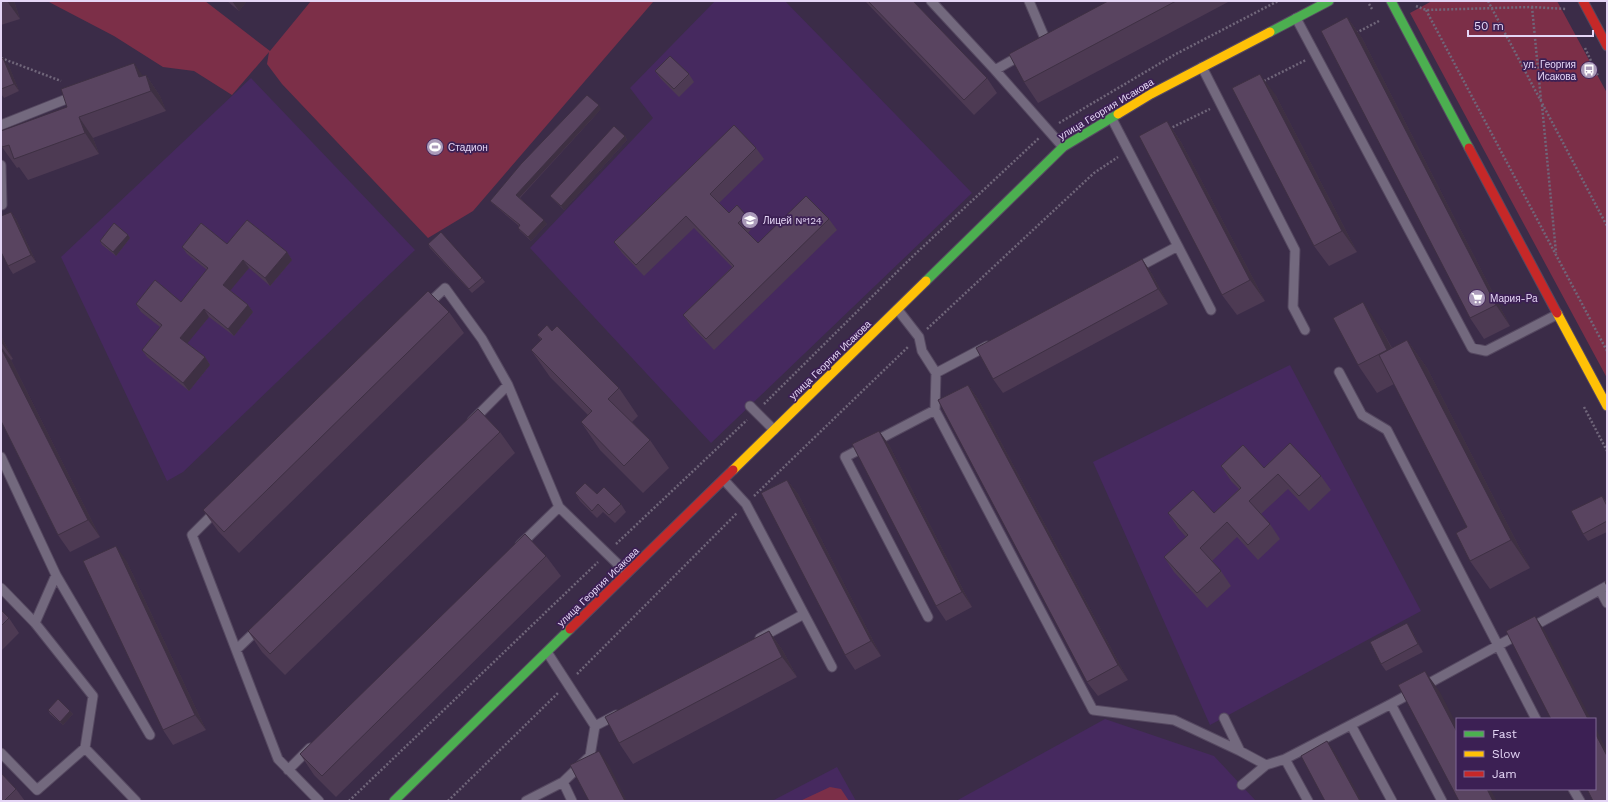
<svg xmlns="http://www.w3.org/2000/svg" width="1608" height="802" viewBox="0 0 1608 802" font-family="'Work Sans',sans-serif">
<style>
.built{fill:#46295f}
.green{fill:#7c2f48}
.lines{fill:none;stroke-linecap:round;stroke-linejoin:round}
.lane-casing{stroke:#554860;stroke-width:11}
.fast-casing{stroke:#554860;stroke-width:11}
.slow-casing{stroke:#554860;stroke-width:11}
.jam-casing{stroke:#554860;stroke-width:11}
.path{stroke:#70667a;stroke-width:2.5;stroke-dasharray:2 2;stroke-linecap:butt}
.lane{stroke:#73697e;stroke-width:9}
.fast{stroke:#4caf50;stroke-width:9}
.slow{stroke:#ffc107;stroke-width:9}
.jam{stroke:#c62828;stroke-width:9}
.tram{stroke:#756a7f;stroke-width:1}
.wall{fill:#4d3a53}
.shaded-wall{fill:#3e3043}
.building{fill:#594460;stroke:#3e3043}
.labels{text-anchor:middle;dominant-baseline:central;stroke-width:3.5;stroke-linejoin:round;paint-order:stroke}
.poi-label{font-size:10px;fill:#e5d6f6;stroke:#3c2054;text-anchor:start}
.street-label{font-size:10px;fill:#e5d6f6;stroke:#3c2054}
</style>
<rect width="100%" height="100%" fill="#3b2c48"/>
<path class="built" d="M715,1H785L972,193L711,443L530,248L653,118L630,88Z
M251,78L415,250L183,472L167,481L61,257Z
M1290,365L1421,611L1210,725L1093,462Z
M1105,719L1214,756L1256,801H956Z
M837,767L856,801H772Z"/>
<path class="green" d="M50,1H205L270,51L311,1L653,2L473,211L428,238L282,84L267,64L269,52L232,95L194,71L163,67L114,36L49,2Z
M1432,1H1557L1607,93V378L1410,13Z
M830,787L841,789L849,801H800Z"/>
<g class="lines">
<g class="lane-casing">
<path id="lane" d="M931,1L995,70
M1029,1L1046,41
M1296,18L1472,348L1486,351L1558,314
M1023,54L995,70L1063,147
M1202,67L1295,250L1293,307L1305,330
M1111,117L1211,310
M1,125L69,98
M1,165L2,205H1
M1135,269L1178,246
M426,306L445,288L482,339L508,385L559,507L627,573
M898,310L919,337L922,351L936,373L987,346
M1339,372L1362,415L1387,430L1536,719
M936,373L935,410L1093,710L1174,720L1240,751L1266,765L1285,759
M750,406L774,430
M472,421L508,385
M1,457L56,575L35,623
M724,480L746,504L804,614
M216,511L192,535L278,759L319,801
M520,545L559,507
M56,575L150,735
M1,588L35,623L93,696L85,748
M1600,590L1607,603
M928,617L845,457L935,410
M760,638L804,614L832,667
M237,649L259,628
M547,652L595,726
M1391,704L1442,801
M1224,718L1240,751
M1351,725L1392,801
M1,753L37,790L85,748L136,801
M288,770L310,748
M563,782L590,756L595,726L616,715
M1242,785L1266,765
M1573,789L1580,801
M526,801L563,782L572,801
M1308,801L1285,759L1391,704L1607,586"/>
</g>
<g class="fast-casing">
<path id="fast" d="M1391,1L1469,148
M1270,32L1329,1
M926,281L1063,147L1118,114
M394,801L570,629"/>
</g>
<g class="slow-casing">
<path id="slow" d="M1118,114L1151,94L1270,32
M1557,313L1607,406
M733,470L926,281"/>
</g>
<g class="jam-casing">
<path id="jam" d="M1583,1L1607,46
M1469,148L1557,313
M570,629L733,470"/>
</g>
<path class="path" d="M1488,1L1607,226
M1369,4L1372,9
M1416,6L1426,10L1532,7L1566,9
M1532,7L1541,100
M1426,10L1607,351
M1356,33L1379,21
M1585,48L1598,76
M1,58L61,81
M1264,81L1306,60
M1542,105L1556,253
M1059,123L1174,55L1278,1
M1169,129L1210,109
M927,329L1094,173L1118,157
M764,404L912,257L1039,138
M1584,407L1607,451
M754,496L909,346
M616,544L747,420
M577,674L737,513
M349,801L598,562
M448,801L559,692"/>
<use href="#lane" class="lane"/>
<use href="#fast" class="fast"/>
<use href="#slow" class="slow"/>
<use href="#jam" class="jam"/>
<path class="tram" d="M1606,1L1607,3"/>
</g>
<path class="wall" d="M1,1H14L20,19L1,25Z
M227,1H247L239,11Z
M865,1H913L987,78L997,93L974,115Z
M1108,1H1230L1038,103L1024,82Z
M1347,17L1362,38L1510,326L1484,339L1470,318Z
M1,59L9,66L19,91L4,98L1,94Z
M655,71L689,74L694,82L679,97L661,79Z
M146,75L160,96L166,111L93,138L99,154L28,180L19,167L17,168L2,147L67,107Z
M1275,94L1357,252L1329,266L1314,246Z
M601,109L520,198L547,224L531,241L520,231L518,228L519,226L493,204L490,201Z
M1167,121L1181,142L1265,301L1237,315L1222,295Z
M625,136L627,140L564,210L550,196Z
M756,148L764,159L719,203L729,213L746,215L754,226L748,233L758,243L829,219L837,230L714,350L691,326L683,315L732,267L694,228L644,276L622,253L614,242Z
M11,212L16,219L36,262L13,274L8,266Z
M128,235L130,238L116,256L102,245L100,241Z
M227,244L287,252L292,260L270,286L249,268L230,290L248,305L253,312L234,336L209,317L187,343L205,357L210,365L189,391L147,357L142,350L160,327L141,312L136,304L181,302L207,270L187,254L182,247Z
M428,244L482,278L485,282L472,293L430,248Z
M1142,259L1152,274L1168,304L1003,393L993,379Z
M449,312L464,333L239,553L218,531L203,510Z
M1382,330L1392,348L1407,340L1427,368L1530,568L1490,589L1470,561L1467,527L1394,384L1377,393L1358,365Z
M552,331L619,388L638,416L632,422L650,440L669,468L643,493L600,450L581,422L588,415L550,377L531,350L541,340L537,335Z
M1,336L13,359L11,360L100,537L70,552L58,535L1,421Z
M968,385L978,399L1128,680L1098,696L1087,682Z
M879,431L889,445L972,607L946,621L936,606Z
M500,432L515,453L285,675L262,652L248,631Z
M1221,466L1264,468L1321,476L1331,490L1309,511L1288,489L1261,514L1270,524L1280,539L1258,560L1237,537L1212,561L1221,571L1231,586L1207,608L1174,572L1164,557L1186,537L1178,528L1168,513H1214L1239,489L1231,481Z
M787,480L798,494L881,656L855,670L845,655Z
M575,493L597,494L621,504L626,512L615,523L603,512L597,518L580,501Z
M1602,496L1607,503V532L1588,541L1583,534Z
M546,556L561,576L336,797L314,775L300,754Z
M126,560L206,730L173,745L163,730Z
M1,610L9,618L19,633L1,651Z
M769,631L783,651L797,677L633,764L619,743Z
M1412,631L1423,652L1386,671L1381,664Z
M48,710L70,711L73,714L63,725L50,714Z
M16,789L25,801H1Z"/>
<path class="shaded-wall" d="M7,1H14L20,19Z
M232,1H247L239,11Z
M1347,17L1362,38L1510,326L1496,305Z
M3,58L9,66L19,91L14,84Z
M134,63L148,83L139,77Z
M1260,74L1275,94L1357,252L1342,231Z
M146,75L160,96L166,111L151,91Z
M599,105L601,109L519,198L516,195Z
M79,117L93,138L99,154L85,133Z
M1167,121L1181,142L1265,301L1250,280Z
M625,136L627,140L564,210L561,206Z
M11,212L16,219L36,262L31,255Z
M544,220L547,224L531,241L528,237Z
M128,235L130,238L116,256L113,252Z
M287,252L292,260L270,286L265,278Z
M1142,259L1152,274L1168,304L1158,289Z
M243,260L249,268L229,292L223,285Z
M1363,302L1382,330L1407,378L1387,350Z
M248,305L253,312L234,336L228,329Z
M204,309L209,317L186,345L180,338Z
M1,336L13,359L1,342Z
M1407,340L1427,368L1530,568L1511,540Z
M1,347L11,360L100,537L88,520L1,348Z
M205,357L210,365L189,391L183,383Z
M968,385L978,399L1128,680L1118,665Z
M879,431L889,445L972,607L962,592Z
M787,480L798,494L881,656L871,641Z
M116,546L126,560L206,730L195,715Z
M1535,616L1545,631L1591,719H1588Z
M1407,623L1412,631L1423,652L1418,644Z
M769,631L783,651L797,677L782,657Z
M1425,671L1440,692L1457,725V732Z
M70,711L73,714L63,725L60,722Z
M1595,727L1607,751V756L1595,733Z
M1327,741L1337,756L1362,801H1360Z
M599,751L609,765L627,801H625Z
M1487,789H1490L1497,801H1493Z"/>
<path class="building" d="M868,1H913L987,78L964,100Z
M1108,1H1176L1024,82L1009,54Z
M1347,17L1496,305L1470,318L1321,31Z
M670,56L689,74L674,89L655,71Z
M3,58L14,84L1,89V59Z
M134,63L139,77L146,75L151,91L79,117L85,133L14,159L9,145L2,147L1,143V131L67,107L61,89Z
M1260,74L1342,231L1314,246L1232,88Z
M587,95L599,105L516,195L544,220L528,237L518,228L520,225L490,201L521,164Z
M1167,121L1250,280L1222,295L1139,136Z
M734,125L756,148L710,194L729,213L737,205L746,215L738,223L758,243L806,196L829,219L706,339L683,315L734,266L686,216L636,265L614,242Z
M614,126L625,136L561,206L550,196Z
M11,212L31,255L8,266L1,252V216Z
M247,220L287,252L265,278L243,260L223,285L248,305L228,329L204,309L180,338L205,357L183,383L142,350L162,325L136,304L155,280L181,302L208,268L182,247L201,223L227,244Z
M114,223L128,235L113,252L100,241Z
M441,232L482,278L469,289L428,244Z
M1142,259L1158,289L993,379L976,348Z
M428,291L449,312L224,532L203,510Z
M1363,302L1387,350L1358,365L1333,318Z
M547,325L552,331L557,326L619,388L608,399L650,440L624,466L581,422L592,411L531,350L542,339L537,335Z
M1407,340L1511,540L1470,561L1456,533L1467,527L1379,355Z
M1,348L88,520L58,535L1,421Z
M968,385L1118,665L1087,682L938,400Z
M478,409L500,432L270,654L248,631Z
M879,431L962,592L936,606L852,444Z
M1290,443L1321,476L1299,496L1278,474L1249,501L1270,524L1248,545L1227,522L1200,548L1221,571L1197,593L1164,557L1188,535L1168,513L1193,490L1214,513L1241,488L1221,466L1243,445L1264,468Z
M787,480L871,641L845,655L761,493Z
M585,483L597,494L604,487L621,504L609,515L598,504L592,511L575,493Z
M1602,496L1607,506V521L1583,534L1571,511Z
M525,534L546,556L322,776L300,754Z
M116,546L195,715L163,730L83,561Z
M1607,581V586L1605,582Z
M1,610L9,618L1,626Z
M1535,616L1588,719H1551L1506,631Z
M1407,623L1418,644L1381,664L1370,642Z
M769,631L782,657L619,743L605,717Z
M1425,671L1457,732V789H1487L1493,801H1459L1398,685Z
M58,699L70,711L60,722L48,710Z
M1595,733L1607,756V801H1593L1587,789H1595Z
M1327,741L1360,801H1325L1301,756Z
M599,751L625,801H589L570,765Z
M1,773L16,789L4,801H1Z"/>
<defs>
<g id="bus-disc" transform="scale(0.9)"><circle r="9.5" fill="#aa9ab9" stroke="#3c2054"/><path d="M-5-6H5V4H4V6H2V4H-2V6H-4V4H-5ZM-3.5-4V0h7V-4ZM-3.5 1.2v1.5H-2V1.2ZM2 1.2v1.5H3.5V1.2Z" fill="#fff"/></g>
<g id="stadium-disc" transform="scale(0.9)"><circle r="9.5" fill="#aa9ab9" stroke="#3c2054"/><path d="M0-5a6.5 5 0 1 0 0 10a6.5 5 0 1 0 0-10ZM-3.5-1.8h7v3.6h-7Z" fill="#fff"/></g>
<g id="school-disc" transform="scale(0.9)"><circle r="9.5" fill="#aa9ab9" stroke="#3c2054"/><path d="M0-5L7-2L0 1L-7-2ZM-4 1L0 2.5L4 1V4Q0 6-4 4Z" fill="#fff"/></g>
<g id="supermarket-disc" transform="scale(0.9)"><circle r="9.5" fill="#aa9ab9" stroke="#3c2054"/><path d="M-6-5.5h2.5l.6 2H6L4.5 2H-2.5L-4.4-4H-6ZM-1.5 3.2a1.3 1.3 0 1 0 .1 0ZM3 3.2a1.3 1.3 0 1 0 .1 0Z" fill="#fff"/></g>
</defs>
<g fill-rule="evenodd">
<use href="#bus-disc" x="1589" y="70"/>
<use href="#stadium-disc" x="435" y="147"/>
<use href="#school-disc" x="750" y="220"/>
<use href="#supermarket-disc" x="1477" y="298"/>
</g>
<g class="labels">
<g class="poi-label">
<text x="1576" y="64" text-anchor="end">ул. Георгия<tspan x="1576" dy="12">Исакова</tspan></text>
<text x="448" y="147">Стадион</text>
<text x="763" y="220">Лицей №124</text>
<text x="1490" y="298">Мария-Ра</text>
</g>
<g class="street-label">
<text transform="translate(1106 109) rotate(-31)">улица Георгия Исакова</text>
<text transform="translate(830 360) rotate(-44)">улица Георгия Исакова</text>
<text transform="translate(598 587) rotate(-44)">улица Георгия Исакова</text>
</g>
</g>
<rect width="1608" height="802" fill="none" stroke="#e5d6f6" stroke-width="4"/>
<rect x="1456" y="718" width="140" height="72" fill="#3c2054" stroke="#806995"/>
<rect x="1464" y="731" width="20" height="6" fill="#4caf50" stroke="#806995"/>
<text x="1492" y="738" font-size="12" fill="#e5d6f6">Fast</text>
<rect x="1464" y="751" width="20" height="6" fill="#ffc107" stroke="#806995"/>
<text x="1492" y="758" font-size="12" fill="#e5d6f6">Slow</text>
<rect x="1464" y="771" width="20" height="6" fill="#c62828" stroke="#806995"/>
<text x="1492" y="778" font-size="12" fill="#e5d6f6">Jam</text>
<path d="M1468 30v6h125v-6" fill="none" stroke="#e5d6f6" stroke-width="2"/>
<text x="1474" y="30" font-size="12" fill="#e5d6f6" stroke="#3c2054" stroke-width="3" paint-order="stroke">50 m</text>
</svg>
